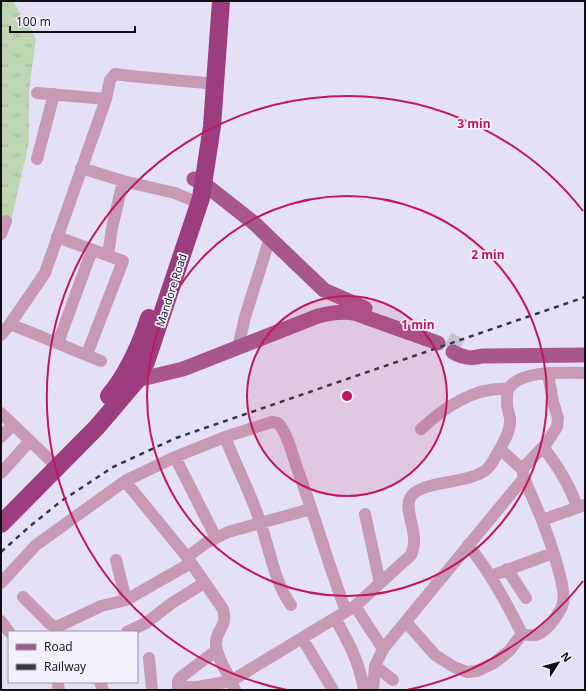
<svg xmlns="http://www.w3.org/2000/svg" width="586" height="691" viewBox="0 0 586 691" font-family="'Open Sans',sans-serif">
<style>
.grass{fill:url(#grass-tufts)}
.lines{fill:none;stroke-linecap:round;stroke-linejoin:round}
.major-tunnel{stroke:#c4c2d4;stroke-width:15;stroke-dasharray:15 8;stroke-linecap:butt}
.minor{stroke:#c799b5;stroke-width:12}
.major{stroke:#a8578d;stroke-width:15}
.highway{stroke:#9b3d7e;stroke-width:18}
.rail{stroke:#383741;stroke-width:2.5;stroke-dasharray:5 5;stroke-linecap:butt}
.ring{fill:none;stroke:#c2185b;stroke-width:2}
.labels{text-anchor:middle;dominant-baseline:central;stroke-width:3.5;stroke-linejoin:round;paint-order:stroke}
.street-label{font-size:11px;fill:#100f16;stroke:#f1f0fc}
.centre{fill:#c2185b;stroke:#f1f0fc;stroke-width:2}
.ring-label{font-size:12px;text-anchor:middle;font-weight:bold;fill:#c2185b;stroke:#f1f0fc;stroke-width:3.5;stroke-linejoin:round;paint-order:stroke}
</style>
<defs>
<pattern id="grass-tufts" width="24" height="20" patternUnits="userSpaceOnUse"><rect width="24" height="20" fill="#bed6b1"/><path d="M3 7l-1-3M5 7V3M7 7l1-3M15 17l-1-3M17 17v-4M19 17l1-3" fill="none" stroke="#a2b698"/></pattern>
</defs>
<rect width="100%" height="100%" fill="#e4e1f6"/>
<path class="grass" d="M1,1H13L36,39L29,90V142L11,221L1,232Z"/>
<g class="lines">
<path class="major-tunnel" d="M448,339L462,347"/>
<path class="minor" d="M37,93L106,99
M37,159L54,94
M81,168L123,181
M1,234L6,221
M57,237L123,261L87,354
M108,255L112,228L123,181L175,193L199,203
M1,335L10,324
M58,343L92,250
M238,348L245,317L270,238
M101,361L10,324L45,273L106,99L110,80L115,74L130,76L206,83
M1,413L50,460
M421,429C445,407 474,387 508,389
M1,437L13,425
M225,437C236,466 251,493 260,522C270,549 274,582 291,605
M543,447C557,465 570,485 577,507
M500,449C505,439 511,430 510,418C509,413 507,408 507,403C507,399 507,391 509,388C522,369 565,373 585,373
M175,457L216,538
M522,469L546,444L557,427L558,418L553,402L548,374
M1,473L30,441
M125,481L175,457L225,437L272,422L278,423C288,434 292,454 297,468C315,516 328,564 346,611
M365,514L380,583
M468,545C490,572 507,603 522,634C536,637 538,636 549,626C554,620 561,611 563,603C567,588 548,536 542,520
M187,557L206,543L228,532L311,509
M116,560L126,600
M507,569L526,598
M491,576L553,553
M1,583L36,545L125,481L187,557L223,609C228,627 217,628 216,642C215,655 226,670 231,681L198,687H178
M23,597L50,624L54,626H59L101,606L126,600L191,563
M355,606L383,649
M335,618C349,643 359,661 364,690
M1,621L9,632
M406,622L435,655L454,667L467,672L477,671L494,663L509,651L522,634
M127,632L146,623L172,603L204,583
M302,638L333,690
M149,658L152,690
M375,666L393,680
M100,682L103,690
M58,685L59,690
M178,690V681L181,677L217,650
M235,690L231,681L355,606L411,555C421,535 403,511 410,498C420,479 472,485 488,468C493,463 496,455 500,449L522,469L524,478
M373,690L375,666L383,649L524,478L542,520L585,505"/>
<path class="major" d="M194,179L203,183L254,223L324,290L365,308
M453,352C463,358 471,359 482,356L585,355
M137,380L183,369L318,316C330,313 341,311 354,313L438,343"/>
<path class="highway" d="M109,396C128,373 140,346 149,318
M1,524L97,427L137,380L146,362L201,198L212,126L221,1"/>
<path class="rail" d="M1,552L29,527L60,502L113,467L176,438L585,297"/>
</g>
<circle cx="347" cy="396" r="100" fill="#c2185b" fill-opacity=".12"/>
<g class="ring">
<circle cx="347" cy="396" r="100"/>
<circle cx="347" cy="396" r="200"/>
<path d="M583 581A300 300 0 0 1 407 690M287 690A300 300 0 1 1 583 211"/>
</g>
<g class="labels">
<g class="street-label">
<text transform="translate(171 290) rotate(-72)">Mandore Road</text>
</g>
</g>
<circle cx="347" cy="396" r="6" class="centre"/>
<g class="ring-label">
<text x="474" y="128">3 min</text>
<text x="488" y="259">2 min</text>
<text x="418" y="329">1 min</text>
</g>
<rect width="586" height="691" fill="none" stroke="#100f16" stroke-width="4"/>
<rect x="8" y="631" width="130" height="52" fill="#f1f0fc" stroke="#9796a0"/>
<rect x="16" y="644" width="20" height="6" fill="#a8578d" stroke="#9796a0"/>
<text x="44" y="651" font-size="12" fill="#100f16">Road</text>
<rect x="16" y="664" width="20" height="6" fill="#383741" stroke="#9796a0"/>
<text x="44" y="671" font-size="12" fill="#100f16">Railway</text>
<g transform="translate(558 663) rotate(54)" stroke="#f1f0fc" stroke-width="3" paint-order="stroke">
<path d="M0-3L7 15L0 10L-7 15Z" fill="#100f16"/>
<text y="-6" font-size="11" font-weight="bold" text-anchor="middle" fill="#100f16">N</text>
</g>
<path d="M10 26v6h125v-6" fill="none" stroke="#100f16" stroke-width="2"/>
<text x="16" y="26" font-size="12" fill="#100f16" stroke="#f1f0fc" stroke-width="3" paint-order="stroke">100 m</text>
</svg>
